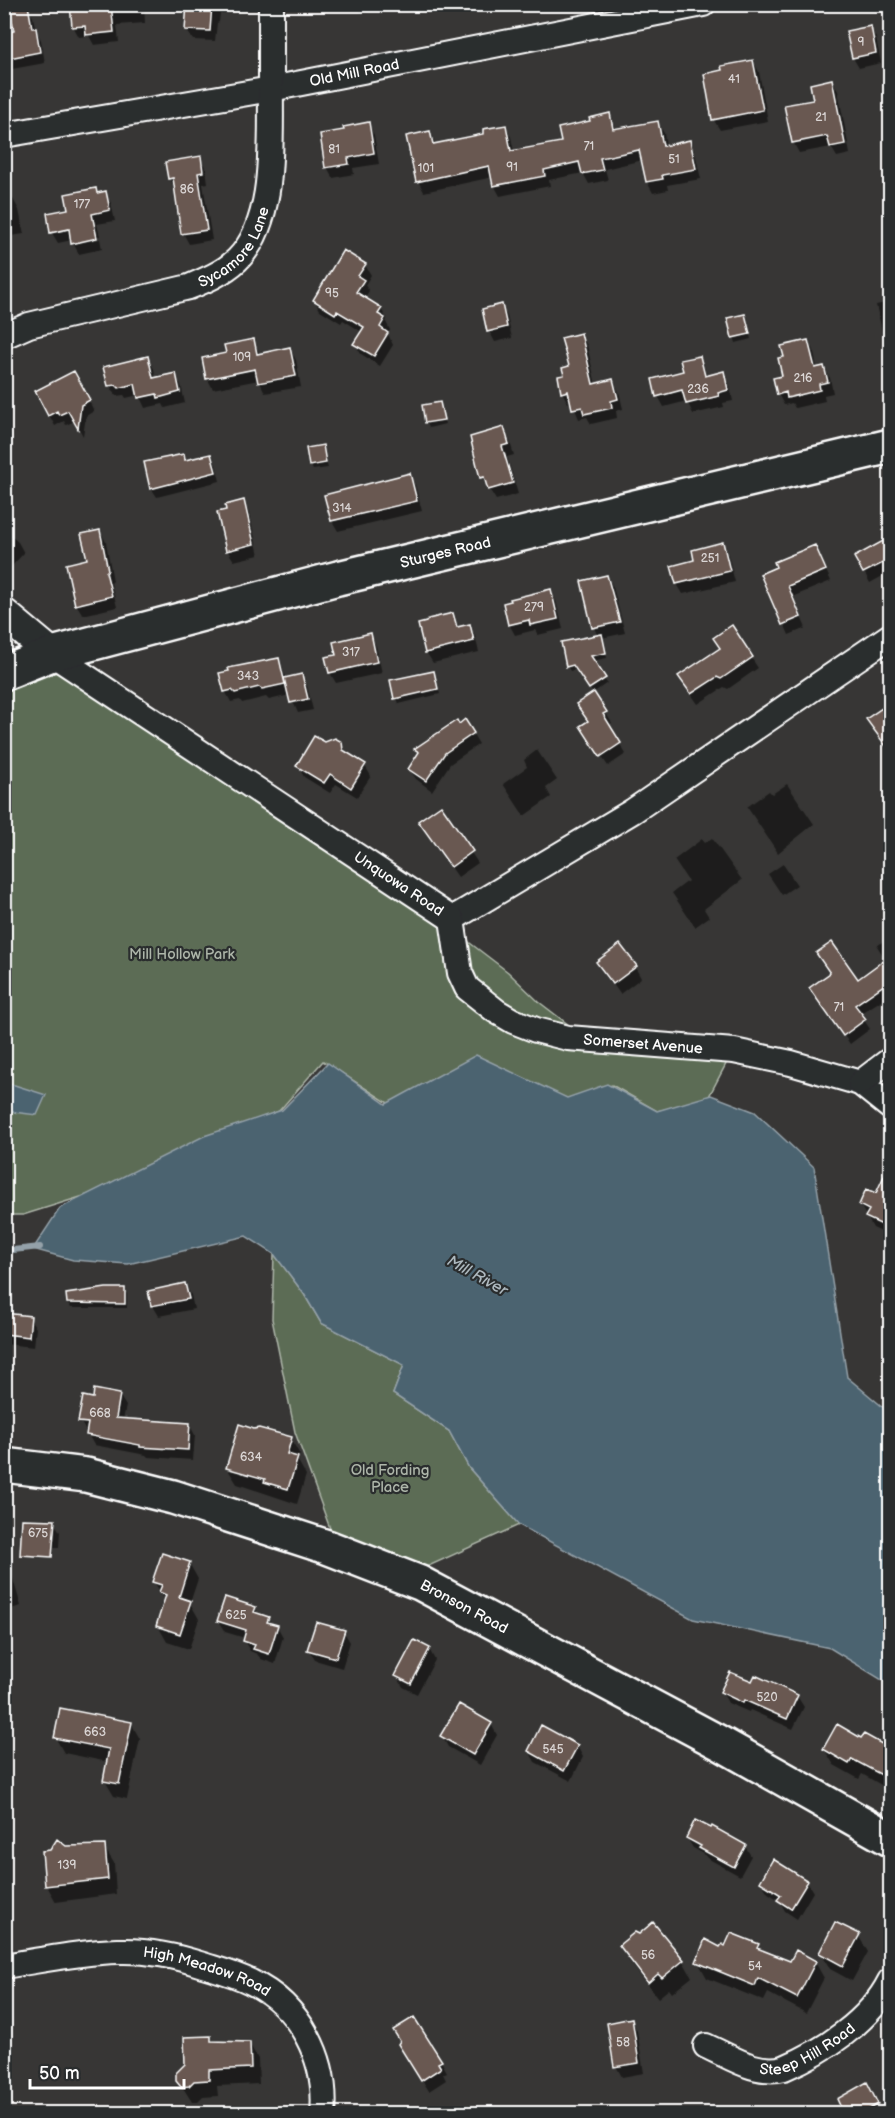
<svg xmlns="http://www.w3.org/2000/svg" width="895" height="2118" viewBox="0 0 895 2118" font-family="'Balsamiq Sans',sans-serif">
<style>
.green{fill:#5c6c55;stroke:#aeb6aa;stroke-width:1.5}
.water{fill:#4c6370;stroke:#94a1a9;stroke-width:1.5}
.shadow{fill:#0007;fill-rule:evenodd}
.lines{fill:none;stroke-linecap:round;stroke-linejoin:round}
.stream{stroke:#94a1a9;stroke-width:6}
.building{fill:#695851;stroke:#fff;stroke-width:1.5}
.minor-casing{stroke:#fff;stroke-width:28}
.tertiary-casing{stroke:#fff;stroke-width:34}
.secondary-casing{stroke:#fff;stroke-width:38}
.minor{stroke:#2a2d2e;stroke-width:24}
.tertiary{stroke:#2a2d2e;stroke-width:30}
.secondary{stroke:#2a2d2e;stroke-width:33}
.labels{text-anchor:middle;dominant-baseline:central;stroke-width:4.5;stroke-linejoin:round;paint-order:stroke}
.number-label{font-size:12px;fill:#dad5d4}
.street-label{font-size:15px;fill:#fff;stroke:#2a2d2e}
.park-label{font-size:15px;fill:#aeb6aa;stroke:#2a2d2e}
.water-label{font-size:16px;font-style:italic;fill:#aeb9bf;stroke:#2a2d2e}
</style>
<rect width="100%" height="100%" fill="#373635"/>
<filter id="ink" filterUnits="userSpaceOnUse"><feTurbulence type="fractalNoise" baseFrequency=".0167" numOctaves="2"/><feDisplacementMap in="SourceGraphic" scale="12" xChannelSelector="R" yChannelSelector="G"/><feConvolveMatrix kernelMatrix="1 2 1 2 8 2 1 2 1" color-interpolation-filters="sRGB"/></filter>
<g filter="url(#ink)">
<path class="green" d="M43,672H54L65,675L430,901L470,943L508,972L539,1002L595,1045L727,1062L707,1100L657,1111L612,1085L564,1100L388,1103L323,1061L279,1111L87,1195L23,1215H5V687Z
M274,1254L304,1294L321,1323L404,1365L393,1394L449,1431L469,1468L519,1525L422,1569L332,1534L295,1432L272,1319Z"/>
<path class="water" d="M476,1055L567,1098L607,1084L657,1111L711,1095L755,1112L814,1167L847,1377L890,1413V1685L830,1648L693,1619L519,1525L469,1468L449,1431L393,1394L404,1365L321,1323L304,1294L274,1254L246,1236L128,1264L73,1260L33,1249L60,1208L204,1136L282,1110L328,1063L386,1104Z
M5,1082L46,1095L37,1115L5,1111Z"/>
<path class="shadow" d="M71,4H144L145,23L117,25L119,42L94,45L89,36L79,37L73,26Z
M188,4H225L224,14L220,13L219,22L217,23L215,41L193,40L186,29Z
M356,4H394L391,5V9L361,13Z
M27,7L33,17L36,31L41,40L45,63L12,69L7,61H4V29L15,27Z
M870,27L876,38L881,63L859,68L853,58Z
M753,61L759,72L768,121L720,130L713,119Z
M832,81L838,91L850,154L837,157L831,147L799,153L793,142L815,101Z
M609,115L616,130L657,123L664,133L666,146L689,142L695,153L701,179L667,185L668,190L653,193L647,182L643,160L605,169L608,180L589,184L583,173L549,180L550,186L500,196L494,185L493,177L424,192L418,181L430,133L436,145L485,135L505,127L511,137L514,152L563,143L591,123Z
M368,124L374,135L379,164L353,168L354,174L333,178L327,167Z
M200,158L206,169L208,183L203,184L212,240L189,244L183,233L176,190L170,179Z
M105,193L111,203L115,221L97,224L100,236L74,241V244L100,239L102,249L79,254L73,243L72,240L58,243L52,233L70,210L97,194Z
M13,199L19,210L24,234L4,237V201Z
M365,265L371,275L365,285L369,291L364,299L381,309L387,319L386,322L390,330L388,334L393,345L380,366L361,354L355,344L362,332L343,320L341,323L320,310L314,300Z
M890,302V349L884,339L876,305Z
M501,306L507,316L512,338L495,342L489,331Z
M744,316L751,339L736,343L729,319Z
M580,335L587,345L596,385L613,381L619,392L623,409L616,411L617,418L591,424L587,417L579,419L572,402L568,403L562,392Z
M253,341L260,354L290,349L296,360L301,387L265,393L259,380L213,389L207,378L227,354Z
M808,341L814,352L817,369L823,367L830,378L833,393L824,395L825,401L795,408L792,403L784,405L778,394L784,377L785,358Z
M699,357L707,377L723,373L729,383L733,401L723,403L724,407L693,414L687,401L664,407L658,396ZM701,367H704L708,383H705Z
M148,358L154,369L156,379L175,375L181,385L185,403L165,408L163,404L145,408L139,395L126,398L124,395L116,396L110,386L105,368Z
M80,383L94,411L86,416L83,436L75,421L66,425L64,421L55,426L37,392Z
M439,403L445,424L429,428L427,423Z
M503,429L509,439L514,455L507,457L518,494L496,500L482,478L471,438Z
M4,439L10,448L4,454Z
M322,446L328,468L313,470L311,466Z
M183,455L187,462L211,456L216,465L220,481L157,497L151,488Z
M409,475L415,485L422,511L338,531L332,521L326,496Z
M243,502L249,513L259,555L234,561L227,550Z
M4,530L18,542L24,553L10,568L4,563Z
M100,531L106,542L113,581L111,583L117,607L83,615L76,604L89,560Z
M722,544L728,555L735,582L683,594L677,584L673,567L696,561Z
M815,547L831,581L792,597L806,628L789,635L762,574Z
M890,554V572L870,583L856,557Z
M607,576L613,587L625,633L602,638L607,658L592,661L607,683L593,693L577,669L570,671L567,666L598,636L594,628L583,582Z
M550,591L556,601L563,629L538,635L535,630L515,635L509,624Z
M453,615L459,628L469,626L475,636L479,652L433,663L426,652Z
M731,627L758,668L728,689L724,687L698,704L686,687L721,649Z
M370,635L376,646L382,673L336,683L330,673L327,658L337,656Z
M278,660L287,679L301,676L307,686L313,710L298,713L290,695L269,700L266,697L242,703L240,700L231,702L225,691Z
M434,672L440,694L399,704L392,682Z
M594,694L612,723L608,725L626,754L608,766L588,737Z
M459,726L473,734L479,744L450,764L432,791L416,779L409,769L419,755L416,750Z
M341,743L347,755L365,766L371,776L357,797L336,784L330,793L304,777L298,766L325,744Z
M537,750L557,780L546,788L551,797L524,816L503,784L527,767L524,760Z
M787,784L814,824L778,853L747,807L769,791L772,794Z
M440,807L478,863L458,877L426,831Z
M712,838L742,880L704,909L709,917L695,927L672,893L688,881L674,860L702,839L705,843Z
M783,864L797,885L782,895L768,874Z
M890,936V995L860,1014L870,1029L850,1044L817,998L857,982L886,960L877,946Z
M598,963L635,967L641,978L620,994Z
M890,1184V1236L873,1228L860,1205Z
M185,1285L191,1295L194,1309L159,1316L153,1306Z
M124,1290L127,1294V1308H71L68,1303Z
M4,1315L30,1318L36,1328L34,1347L4,1344Z
M119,1395L126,1406L123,1420L189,1424L195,1435L193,1460L148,1457L146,1455L94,1445L80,1421L94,1399Z
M291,1439L300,1455L298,1461L306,1475L297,1504L237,1484L227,1468Z
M54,1522L60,1532L59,1547L28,1548Z
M189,1563L198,1579L190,1603L199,1619L189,1649L167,1642L158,1626L166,1601L154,1582Z
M6,1568L13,1579L21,1606L4,1611V1569Z
M255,1608L259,1615L268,1618L272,1625L277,1626L283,1637L275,1664L261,1659L257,1654L250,1651L244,1641L245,1638L225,1632L218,1621Z
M344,1632L350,1642L342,1668L315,1660L309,1650Z
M429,1649L435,1660L417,1694L403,1687L397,1676Z
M753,1683L797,1696L804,1707L793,1729L750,1710L749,1712L728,1703L722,1692Z
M131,1723L140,1739L127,1799L114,1796L105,1781L108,1762L64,1753L55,1737Z
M491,1724L497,1735L480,1765L448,1747L442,1736Z
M542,1727L577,1746L583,1757L571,1781L535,1762L529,1751Z
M824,1749L890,1751V1790L862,1774L859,1779L834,1765Z
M711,1830L745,1846L751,1856L740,1876L707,1858L704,1854L693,1848L687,1838Z
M104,1847L114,1863L116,1894L56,1902L47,1886L51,1851L65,1848Z
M761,1882H807L813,1892L797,1919L785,1911L779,1900L768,1893Z
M858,1935L868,1952L852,1981L830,1969L821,1953Z
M758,1945L761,1952L790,1963L815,1962L824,1978L806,2013L768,1993L764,2001L707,1978L698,1962L726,1947Z
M621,1946L683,1961L692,1977L672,1993L669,1989L658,1998L630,1962Z
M631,2020L637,2031L644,2073L622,2077L616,2066Z
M4,2035L11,2046L12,2069L4,2070Z
M210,2037L213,2043H249L258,2059L259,2084L217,2086L218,2096L203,2097L198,2102H192L178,2080Z
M406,2055L441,2061L447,2072L443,2074L446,2080L429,2091Z
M866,2084L882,2114H846Z"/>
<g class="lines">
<path class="stream" d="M4,1251L40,1247"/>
</g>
<path class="building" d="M70,4H111L114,32L86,35L85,26L72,27Z
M187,4H212L210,31L185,30Z
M28,5L32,28H36L40,52L4,59V33L14,31L10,9Z
M871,26L876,53L852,58L846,31Z
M753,60L763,110L712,120L704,74L722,70L721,66Z
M832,79L845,144L830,147L827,136L792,143L784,105L813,100L810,84Z
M610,113L613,129L658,121L663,146L690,140L696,169L662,175L663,179L646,182L639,150L600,158L603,170L582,174L579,162L544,170L545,176L493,186L489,166L416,182L406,136L430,131L433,144L483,134V129L506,125L511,151L561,142L558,128L590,121L589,118Z
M369,122L374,153L348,158L349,164L325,168L320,134L344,130L343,127Z
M201,156L203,172L198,173L207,230L181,234L173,178L168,179L165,162Z
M96,188L97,193L106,191L110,210L92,214L97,238L71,244L69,229L50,233L47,213L68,209L65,194Z
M343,250L366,264L358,276L364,280L356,292L382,308L378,314L385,318L380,327L388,333L374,356L353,344L364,327L337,311L335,314L313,300Z
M502,304L507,327L487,332L482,309Z
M745,314L750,334L732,338L727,318Z
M581,333L593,384L613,379L618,399L611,401L612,408L584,414L582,407L572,409L568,391L561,393L558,376L564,375L562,368L569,366L561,338Z
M254,339L257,354L290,347L296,376L258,383L255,369L206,379L202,358L226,353L224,345Z
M808,340L815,368L824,366L828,382L819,384L820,390L787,398L786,392L777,395L773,378L782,376L778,358L784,357L781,346Z
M148,356L153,378L176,373L180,392L158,398L157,394L138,398L135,384L119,388L116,385L108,386L103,367Z
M700,356L705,376L724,371L728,390L718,393L719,396L686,404L682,390L656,397L652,379L683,371L680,360Z
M74,371L90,400L81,405L78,429L68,411L59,415L57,411L48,416L35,391Z
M440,402L444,420L425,423L422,405Z
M504,427L509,444L502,446L513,483L488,490L484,477L480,478L470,437Z
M323,445L326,463L309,466L306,448Z
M184,454L185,460L211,454L216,472L150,489L144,462Z
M410,473L417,501L331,521L324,495Z
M244,500L254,544L226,551L217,512L226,510L225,505Z
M100,530L108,570L106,572L112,596L75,605L66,564L87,559L81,534Z
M885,540L891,552V559L863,573L854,557Z
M723,542L730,571L676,584L671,566L694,560L692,550Z
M815,545L826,570L788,586L801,617L782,625L760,574L776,567L774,562Z
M607,575L620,622L592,628L581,581Z
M551,589L558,619L530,625L529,620L508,625L503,603L511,601L510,599Z
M453,613L457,627L470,624L474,641L425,653L418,624L426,622L428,619Z
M732,625L753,657L721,679L717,677L691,694L678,676L720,648L713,638Z
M371,633L377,662L329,673L325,657L336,655L333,642Z
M602,634L606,653L591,656L606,678L589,689L573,665L566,667L561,642Z
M279,658L285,684L262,689L259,687L235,693L232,690L224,692L219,673L229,671L228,668Z
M434,671L438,689L394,699L390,680Z
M302,674L308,699L290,703L284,678Z
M594,692L607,712L603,714L621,743L600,757L580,726L588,721L576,704Z
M891,702V753L866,719Z
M465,719L474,733L445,753L426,781L408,769L419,752L414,749L457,720L459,724Z
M314,736L325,742L335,738L342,742L343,750L366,764L351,788L330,774L324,783L296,766Z
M441,805L473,851L451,867L418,821Z
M832,942L858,979L891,955V980L855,1005L866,1019L843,1036L809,988L830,973L816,953Z
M620,944L637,966L613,984L596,962Z
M891,1161V1229L865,1217L869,1210L859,1205L866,1189L876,1193Z
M185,1283L189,1299L151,1306L148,1291Z
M106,1288H125V1304L67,1303L66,1294Z
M4,1313L31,1316L29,1337L4,1334Z
M94,1389L120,1394L116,1418L190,1423L188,1450L140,1447V1445L86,1435L88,1423L78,1422L83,1396L93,1398Z
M239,1424L254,1429L259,1428L292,1437L287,1454L298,1457L288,1489L264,1482L265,1479L226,1468Z
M22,1519L55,1520L52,1557L20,1555Z
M162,1553L190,1562L179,1597L191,1601L180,1634L156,1626L166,1595L159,1592L162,1585L152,1582Z
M225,1597L256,1607L254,1612L269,1617L267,1622L278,1625L269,1654L253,1649L255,1645L243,1641L246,1630L217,1621Z
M316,1622L345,1630L336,1658L307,1650Z
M414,1640L430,1648L411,1684L395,1676Z
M730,1672L752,1681L755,1675L798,1695L787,1719L744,1700L743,1703L720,1692Z
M459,1704L492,1723L473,1755L440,1736Z
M60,1708L132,1722L119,1784L103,1781L109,1749L54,1738Z
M837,1724L861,1738L864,1734L891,1749V1780L852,1759L849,1764L823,1749Z
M541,1725L578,1745L564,1771L528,1751Z
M695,1820L711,1828L712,1826L746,1845L734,1867L699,1848L701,1846L686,1838Z
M57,1839L66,1846L105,1845L108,1879L45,1886L42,1851L50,1850Z
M773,1859L808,1881L791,1909L777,1900L781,1895L760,1882Z
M653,1922L684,1960L662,1978L658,1974L648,1983L619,1945L635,1932L639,1934Z
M835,1922L860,1934L843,1966L819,1953Z
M731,1933L759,1944L757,1948L790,1961L796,1950L816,1961L797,1998L758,1978L755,1986L696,1962L705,1939L720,1947L722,1944L725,1946Z
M414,2017L442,2061L438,2063L441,2068L421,2081L398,2044L400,2041L393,2030Z
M632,2018L639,2063L614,2067L607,2023Z
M211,2036V2041L250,2042L251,2068L209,2070V2080L194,2081L189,2086L181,2087L176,2081V2073L185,2064L184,2037Z
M867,2082L878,2104L861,2114H844L837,2099Z"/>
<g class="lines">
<g class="minor-casing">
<g id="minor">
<path id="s1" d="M4,135L271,89L703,4"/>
<path id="s2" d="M4,336L29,325L189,287C206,280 223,273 237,260C277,221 270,139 271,88C271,60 271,32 271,4"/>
<path id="s3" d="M52,654L452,919L633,811L890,636"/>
<path id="s4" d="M452,919L460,973L467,988L496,1011L513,1021L536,1030L568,1038L734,1051L791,1063L860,1083L890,1107"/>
<path d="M860,1083L890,1060"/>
<path id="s5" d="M4,1966C42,1960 80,1952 118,1951C147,1950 176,1956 203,1965C219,1970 235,1974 251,1982C300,2005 328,2060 323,2114"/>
<path id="s6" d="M706,2046C731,2057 756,2075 784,2068C824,2051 870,2021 890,1981"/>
</g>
</g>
<g class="tertiary-casing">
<path id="tertiary" d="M4,614L52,654"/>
</g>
<g class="secondary-casing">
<g id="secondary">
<path id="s7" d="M4,673L52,654L338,578L890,446"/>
<path id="s8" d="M4,1465L86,1475L173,1497L327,1547L420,1583L720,1743L890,1839"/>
</g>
</g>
<use href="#minor" class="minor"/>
<use href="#tertiary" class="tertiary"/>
<use href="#secondary" class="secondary"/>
</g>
</g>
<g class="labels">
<g class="number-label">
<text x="861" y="42">9</text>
<text x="734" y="79">41</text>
<text x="821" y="117">21</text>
<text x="589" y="146">71</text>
<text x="334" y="149">81</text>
<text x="674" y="159">51</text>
<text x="512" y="167">91</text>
<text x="426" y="168">101</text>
<text x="187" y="189">86</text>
<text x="82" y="204">177</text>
<text x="332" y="293">95</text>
<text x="242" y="357">109</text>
<text x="803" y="378">216</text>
<text x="698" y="389">236</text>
<text x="342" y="508">314</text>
<text x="710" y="558">251</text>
<text x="534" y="607">279</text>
<text x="351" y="652">317</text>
<text x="248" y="676">343</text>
<text x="839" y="1007">71</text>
<text x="100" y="1413">668</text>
<text x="251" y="1457">634</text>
<text x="38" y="1533">675</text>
<text x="236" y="1615">625</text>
<text x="767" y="1697">520</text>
<text x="95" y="1732">663</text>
<text x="553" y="1749">545</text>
<text x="67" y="1865">139</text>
<text x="648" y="1955">56</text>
<text x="755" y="1966">54</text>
<text x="623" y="2042">58</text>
</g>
<g class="street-label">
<text stroke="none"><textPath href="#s1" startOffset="356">Old Mill Road</textPath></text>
<text stroke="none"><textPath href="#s2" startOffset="255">Sycamore Lane</textPath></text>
<text stroke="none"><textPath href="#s7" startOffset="458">Sturges Road</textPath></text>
<text stroke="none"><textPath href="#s3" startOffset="416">Unquowa Road</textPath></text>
<text stroke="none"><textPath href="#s4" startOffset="261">Somerset Avenue</textPath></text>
<text stroke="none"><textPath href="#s8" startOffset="484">Bronson Road</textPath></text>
<text stroke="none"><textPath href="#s5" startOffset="207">High Meadow Road</textPath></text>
<text stroke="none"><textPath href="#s6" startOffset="111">Steep Hill Road</textPath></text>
</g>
<g class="park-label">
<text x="182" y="954">Mill Hollow Park</text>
<text x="390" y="1470">Old Fording<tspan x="390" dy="17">Place</tspan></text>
</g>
<g class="water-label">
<text transform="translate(477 1276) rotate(29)">Mill River</text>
</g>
</g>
<rect width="895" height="2118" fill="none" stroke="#2a2d2e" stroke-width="24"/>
<rect x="12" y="12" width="871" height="2094" fill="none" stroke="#fff" stroke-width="2" filter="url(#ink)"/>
<path d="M30 2079v9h154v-9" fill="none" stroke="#ffffff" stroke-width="3"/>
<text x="39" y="2079" font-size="18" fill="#ffffff" stroke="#2a2d2e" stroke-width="4.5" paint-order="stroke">50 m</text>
</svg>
